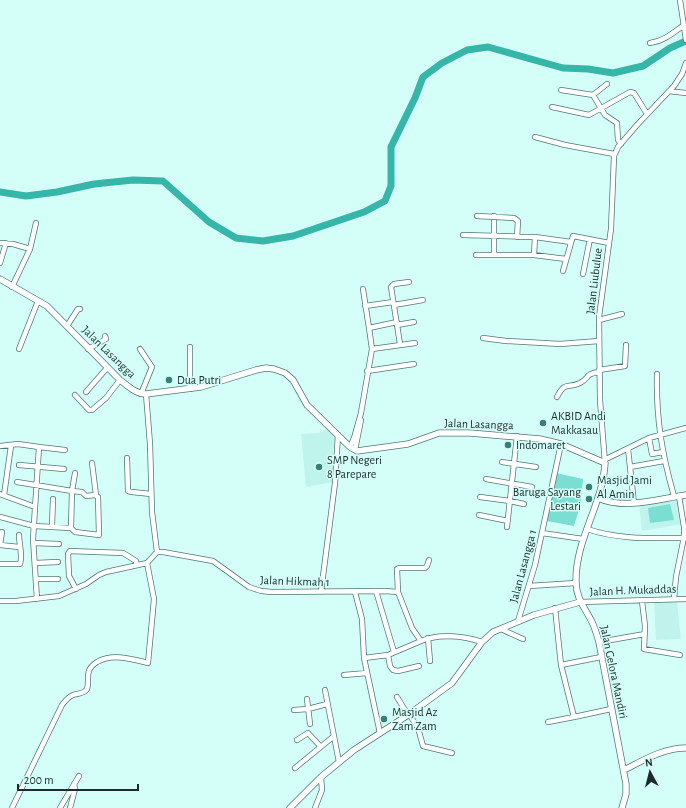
<svg xmlns="http://www.w3.org/2000/svg" width="686" height="808" viewBox="0 0 686 808" font-family="'Alegreya Sans',sans-serif">
<style>
.built{fill:#bff4ec}
.green{fill:#7aded2}
.lines{fill:none;stroke-linecap:round;stroke-linejoin:round}
.river{stroke:#36b5a9;stroke-width:7}
.minor-casing{stroke:#507873;stroke-width:6}
.tertiary-casing{stroke:#507873;stroke-width:7}
.minor{stroke:#fff;stroke-width:4.5}
.tertiary{stroke:#fff;stroke-width:5.5}
.poi-dot{fill:#387f77;stroke:#d4fff9;stroke-width:1.5}
.labels{text-anchor:middle;dominant-baseline:central;stroke-width:3;stroke-linejoin:round;paint-order:stroke}
.street-label{font-size:12px;fill:#1b2c2a;stroke:#d4fff9}
.poi-label{font-size:12px;fill:#1b2c2a;stroke:#d4fff9;text-anchor:start}
</style>
<rect width="100%" height="100%" fill="#d4fff9"/>
<path class="built" d="M328,428L335,438L333,452V482L306,487L301,434L319,433Z
M678,497L683,524L642,531L639,504Z
M654,601H677L681,639L656,640Z"/>
<path class="green" d="M556,473L583,479L581,502L574,526L547,521Z
M670,504L674,520L650,523L648,508Z"/>
<g class="lines">
<path class="river" d="M0,192L26,196L57,192L94,184L133,180L163,181L209,222L236,238L263,241L293,236L364,212L385,201L391,186V147L415,98L423,77L442,63L467,50L488,47L563,68L588,69L613,73L643,66L670,48L686,41"/>
<g class="minor-casing">
<path id="minor" d="M680,0L686,40
M650,43C664,41 673,33 684,25
M561,90L593,95L607,84
M669,91L686,93
M593,95L605,115L617,123L618,140L621,144
M552,107L589,115L630,92L634,93L647,114
M535,137L565,145L614,154
M477,216L514,218L518,221L517,237
M463,235L535,237L571,242
M0,243L13,244L30,249
M476,255H534L566,259
M494,255V216
M534,255L535,237
M0,263L6,243
M563,271L573,236L609,243
M583,274L590,239
M12,287L30,249L36,223
M363,289L369,328
M394,305L423,300
M365,306L393,302
M599,320L622,314
M397,325L414,322
M67,326L78,309H80
M483,338L506,341L560,344L599,341
M400,344L391,287L394,284L409,282
M19,349L38,301
M88,349L106,339L105,336
M140,349L152,367L141,394
M372,349L369,328L397,322
M599,370L625,366L626,345
M367,371L414,364
M657,374C656,419 662,454 674,496
M190,389V347
M86,392L107,368
M146,394L150,444L152,512L157,552
M75,395L89,410H92L106,398L120,380
M557,397C565,381 567,389 580,383C590,378 584,374 599,372
M649,438L652,454L663,452
M0,446L18,444L39,447L33,539L37,599
M39,447L65,450
M350,447L354,438L361,413L372,349L415,343
M628,449L634,503
M355,450L361,420
M127,458L128,491L132,492L151,494
M604,460L649,438L686,428
M502,462L536,467
M92,463L96,495
M605,463L600,400L599,317L611,229L614,156L618,147L637,125L674,86L682,74L686,63
M19,465L64,469
M630,467L664,461
M486,479L532,487
M17,482L72,491L71,528
M0,494L35,507
M4,495L11,446
M480,497L510,501L524,504
M479,515L508,521
M0,517L34,526L71,528L75,532L99,535L98,497L95,495L86,496L82,492L72,491L75,473
M52,526L53,499
M507,527L517,436
M587,529C620,540 651,538 686,538
M542,533L583,539
M34,543L59,544
M0,545L19,547
M0,545L2,532
M35,563L58,562
M0,564H20C23,556 19,543 19,535
M36,579H58
M529,586L576,583
M76,589L69,576L68,554L70,551L123,553L136,561V565
M376,591L394,652
M321,592L335,483L338,435
M355,592L362,619L364,658L380,733
M398,592L397,569L399,568H425L427,566L429,560
M674,599L676,577L684,537V527L679,496
M0,601H16L59,596L86,584L99,575L106,572L147,563L157,552H163L213,561L249,587L261,591L272,592L385,591L398,592L412,628L421,641C439,633 464,636 482,642
M642,601L645,626L644,649L680,655
M580,602L686,599
M555,608L561,665L574,717L611,709
M518,621L535,565L561,444
M501,629L523,639
M428,638L430,661
M599,642L645,634
M388,655L390,666L393,670L398,671L419,666
M364,658L388,655L421,641
M561,665L601,657
M344,675L367,673
M325,690L339,762
M397,697L408,715
M307,699L310,724
M294,710L308,709L327,704
M409,714L418,728L423,746L452,753
M548,722L574,717
M297,740L308,733L320,746
M295,768L334,736
M12,808L62,705C65,701 68,697 73,695C78,693 84,694 87,689C89,683 87,676 89,671C90,667 94,664 97,662C113,653 132,659 148,663L154,599L147,563
M60,808L79,776
M70,808L75,789L74,784
M315,808L322,790L321,777"/>
</g>
<g class="tertiary-casing">
<path id="tertiary" d="M0,279L47,306L120,380C128,386 136,394 146,394L201,387L256,370L266,368L274,369L285,373L293,380L307,405L350,447L357,451L408,444L439,433H470L540,439L561,444L605,463C603,504 575,540 576,582C576,598 585,608 592,622C595,628 597,635 599,642L626,784V794L622,808
M598,498C625,510 658,499 686,495
M624,770C644,760 663,748 686,748
M290,808L321,777L354,750L408,715L452,683L482,642L493,632L534,615L580,602"/>
</g>
<use href="#minor" class="minor"/>
<use href="#tertiary" class="tertiary"/>
</g>
<g class="poi-dot">
<circle cx="169" cy="380" r="4"/>
<circle cx="543" cy="423" r="4"/>
<circle cx="508" cy="445" r="4"/>
<circle cx="319" cy="467" r="4"/>
<circle cx="589" cy="487" r="4"/>
<circle cx="589" cy="499" r="4"/>
<circle cx="384" cy="719" r="4"/>
</g>
<g class="labels">
<g class="street-label">
<text transform="translate(594 281) rotate(-83)">Jalan Liubulue</text>
<text transform="translate(109 352) rotate(44)">Jalan Lasangga</text>
<text transform="translate(479 424) rotate(2)">Jalan Lasangga</text>
<text transform="translate(523 566) rotate(-75)">Jalan Lasangga 1</text>
<text transform="translate(295 581) rotate(2)">Jalan Hikmah 1</text>
<text transform="translate(633 590) rotate(-2)">Jalan H. Mukaddas</text>
<text transform="translate(614 672) rotate(78)">Jalan Gelora Mandiri</text>
</g>
<g class="poi-label">
<text x="177" y="380">Dua Putri</text>
<text x="551" y="416">AKBID Andi<tspan x="551" dy="14">Makkasau</tspan></text>
<text x="516" y="445">Indomaret</text>
<text x="327" y="460">SMP Negeri<tspan x="327" dy="14">8 Parepare</tspan></text>
<text x="597" y="480">Masjid Jami<tspan x="597" dy="14">Al Amin</tspan></text>
<text x="581" y="492" text-anchor="end">Baruga Sayang<tspan x="581" dy="14">Lestari</tspan></text>
<text x="392" y="712">Masjid Az<tspan x="392" dy="14">Zam Zam</tspan></text>
</g>
</g>
<g transform="translate(650 772) rotate(353)" stroke="#d4fff9" stroke-width="3" paint-order="stroke">
<path d="M0-3L7 15L0 10L-7 15Z" fill="#1b2c2a"/>
<text y="-6" font-size="11" font-weight="bold" text-anchor="middle" fill="#1b2c2a">N</text>
</g>
<path d="M18 784v6h120v-6" fill="none" stroke="#1b2c2a" stroke-width="2"/>
<text x="24" y="784" font-size="12" fill="#1b2c2a" stroke="#d4fff9" stroke-width="3" paint-order="stroke">200 m</text>
</svg>
